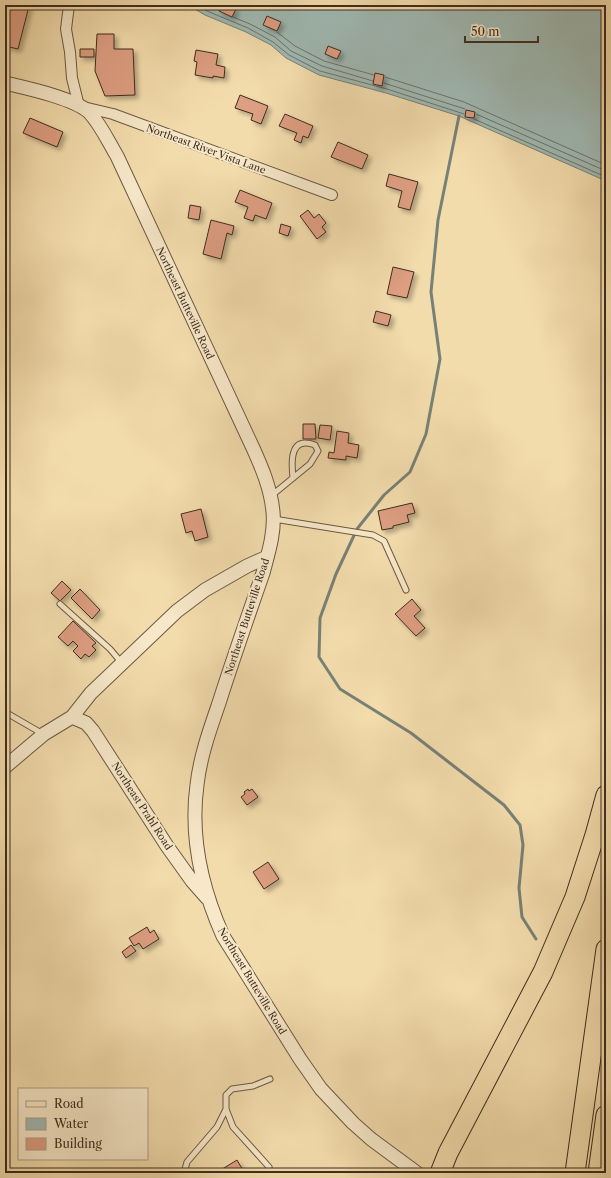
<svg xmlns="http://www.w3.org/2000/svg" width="611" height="1178" viewBox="0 0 611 1178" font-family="'Libre Caslon Text',serif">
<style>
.water{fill:#9fb9b3;stroke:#788177}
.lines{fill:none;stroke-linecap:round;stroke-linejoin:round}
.shore{stroke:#6e7368;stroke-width:1}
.stream{stroke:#788177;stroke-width:3}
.building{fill:#dd9e81;stroke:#3e2d1e;filter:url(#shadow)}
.service-casing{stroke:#6b5942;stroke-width:7}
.minor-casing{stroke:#6b5942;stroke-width:12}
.tertiary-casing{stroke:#6b5942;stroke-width:15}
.motorway-casing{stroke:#3e2d1e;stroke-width:21}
.service{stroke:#f7e8c9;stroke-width:5}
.minor{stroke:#f7e8c9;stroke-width:10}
.tertiary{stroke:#f7e8c9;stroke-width:13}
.motorway{stroke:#f3dcac;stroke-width:19}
.labels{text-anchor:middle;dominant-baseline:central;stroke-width:4;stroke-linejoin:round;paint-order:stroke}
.street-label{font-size:10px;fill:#3e2d1e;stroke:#f7e8c9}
</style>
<defs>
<filter id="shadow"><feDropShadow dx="3.5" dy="3.5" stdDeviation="2" flood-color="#0004"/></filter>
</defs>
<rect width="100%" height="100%" fill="#f3dcac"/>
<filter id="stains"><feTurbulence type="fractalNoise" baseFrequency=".005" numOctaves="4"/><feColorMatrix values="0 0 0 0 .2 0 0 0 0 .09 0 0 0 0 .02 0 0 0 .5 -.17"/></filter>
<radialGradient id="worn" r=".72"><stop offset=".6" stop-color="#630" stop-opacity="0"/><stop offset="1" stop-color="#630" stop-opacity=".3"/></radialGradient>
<path class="water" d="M188,5H606V181L459,116L386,93L319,75L286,58L271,45L246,32L205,15Z"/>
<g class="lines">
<path class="shore" d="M196,5L207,11L248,28L273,42L289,55L320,71L387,89L464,114
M233,17L250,24L275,37L291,51L322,66L373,81
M277,32L295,46L324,61L374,75
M385,77L464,102L606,165
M384,83L465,109
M476,114L606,171
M474,119L606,177"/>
<path class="stream" d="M459,116L438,220L431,292L440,359L426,434L410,472L384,495L357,529L336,574L320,618L319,657L340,689L411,733L504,805L520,825L523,845L519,888L522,917L536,939"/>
</g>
<path class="building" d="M5,5H24L29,6L18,49L5,46Z
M221,5H226L236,9L232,17L219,11Z
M267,16L281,22L277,31L263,25Z
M97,34H114V49H133L135,95L105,96L95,71Z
M328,46L341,51L337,59L325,54Z
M80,49H94V57H80Z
M196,50L218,54L216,65L225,67L224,78L213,76V78L195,75L197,62L194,61Z
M375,73L384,75L382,86L373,84Z
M240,95L268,106L261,124L251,120L253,114L235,108Z
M466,110L475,112L474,118L465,117Z
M285,114L313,126L308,138L303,136L301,143L294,140L297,133L279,126Z
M30,118L63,132L57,147L23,133Z
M338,142L368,155L362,169L331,157Z
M389,174L418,182L410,210L398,207L402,191L386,186Z
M240,190L272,203L266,219L255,215L253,221L244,218L248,207L235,202Z
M190,205L201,207L199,220L188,218Z
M308,210L314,218L319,214L326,223L322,227L326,232L317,239L300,216Z
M211,220L234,226L232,235L227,233L221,259L203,254Z
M281,224L291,227L288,236L279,233Z
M393,267L414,272L407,298L387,294Z
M376,311L391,315L388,326L373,322Z
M303,424H315L316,439H303Z
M320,425L332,426L330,440L318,438Z
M337,431L349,433L348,443L359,445L357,458L346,456V460L328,458L329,452L334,453Z
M412,503L415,513L407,515L409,522L393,526V528L382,530L378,511Z
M201,509L208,537L195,541L192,531L186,533L181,514Z
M62,581L71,590L60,601L51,593Z
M80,589L100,610L92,619L71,598Z
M412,599L421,610L414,616L425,628L416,636L395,614Z
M73,621L96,643L92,646L96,650L89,657L85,654L81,659L73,651L78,646L73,641L68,646L58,637Z
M248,789L249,791L252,789L258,797L247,805L241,797L245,794L244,792Z
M268,862L279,879L264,889L253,872Z
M147,927L150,933L154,930L159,939L143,949L139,943L134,946L129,938Z
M131,945L136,951L126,958L122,952Z
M237,1160L244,1172L242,1173H220L219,1171Z"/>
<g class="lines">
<g class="service-casing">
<path id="service" d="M271,496L310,464L318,451L315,445C312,444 309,443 306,443C289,442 292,468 293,478
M274,519L373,535L384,541L406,590
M60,604L110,649L121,662
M5,712L43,734
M269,1167L233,1127L226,1109V1095L232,1089L253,1086L270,1079
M184,1173L187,1162L217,1127L226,1109"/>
</g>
<g class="minor-casing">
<path id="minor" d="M69,5L66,29L70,52L72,78L79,106L113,114L332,195"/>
</g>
<g class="tertiary-casing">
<path id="tertiary" d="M5,83C26,88 73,98 89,112C101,125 108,141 117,156L253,448C262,468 271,489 273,512C275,533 268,554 263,573C248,616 233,659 219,703C210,729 200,757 197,785C190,836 202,889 223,936L300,1059L321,1089L353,1123L371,1139L417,1173
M72,717L86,723L93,731L167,846L192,881L207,898
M5,767L44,734L72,717L91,693L177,611L205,590L247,566L267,557"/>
</g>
<g class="motorway-casing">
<path id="motorway" d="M440,1173L448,1153L543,972L575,897L595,835L606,795
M575,1173L606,949
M598,1173L606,1115"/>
</g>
<use href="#service" class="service"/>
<use href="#minor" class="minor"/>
<use href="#tertiary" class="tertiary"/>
<use href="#motorway" class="motorway"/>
</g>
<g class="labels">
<g class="street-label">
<text transform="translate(206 149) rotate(20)">Northeast River Vista Lane</text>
<text transform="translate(185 303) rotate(65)">Northeast Butteville Road</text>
<text transform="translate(247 617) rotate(-72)">Northeast Butteville Road</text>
<text transform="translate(142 806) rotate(57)">Northeast Prahl Road</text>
<text transform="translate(252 981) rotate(59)">Northeast Butteville Road</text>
</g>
</g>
<rect width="611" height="1178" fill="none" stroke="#f3dcac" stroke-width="20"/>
<rect x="6" y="6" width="599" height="1166" fill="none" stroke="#3e2d1e" stroke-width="2"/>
<rect x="10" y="10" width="591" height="1158" fill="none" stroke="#3e2d1e"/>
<rect x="18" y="1088" width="130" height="72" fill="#f7e8c9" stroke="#ad9d85"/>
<rect x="26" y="1101" width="20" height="6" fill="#f7e8c9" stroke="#ad9d85"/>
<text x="54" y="1108" font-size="12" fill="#3e2d1e">Road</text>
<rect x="26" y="1118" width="20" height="12" fill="#9fb9b3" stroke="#ad9d85"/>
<text x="54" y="1128" font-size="12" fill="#3e2d1e">Water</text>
<rect x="26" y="1138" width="20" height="12" fill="#dd9e81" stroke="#ad9d85"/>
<text x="54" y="1148" font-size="12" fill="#3e2d1e">Building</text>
<path d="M465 36v6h73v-6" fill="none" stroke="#3e2d1e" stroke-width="2"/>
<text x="471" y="36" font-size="12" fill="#3e2d1e" stroke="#f7e8c9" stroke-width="3" paint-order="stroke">50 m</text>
<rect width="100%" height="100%" filter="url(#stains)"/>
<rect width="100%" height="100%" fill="url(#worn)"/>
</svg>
